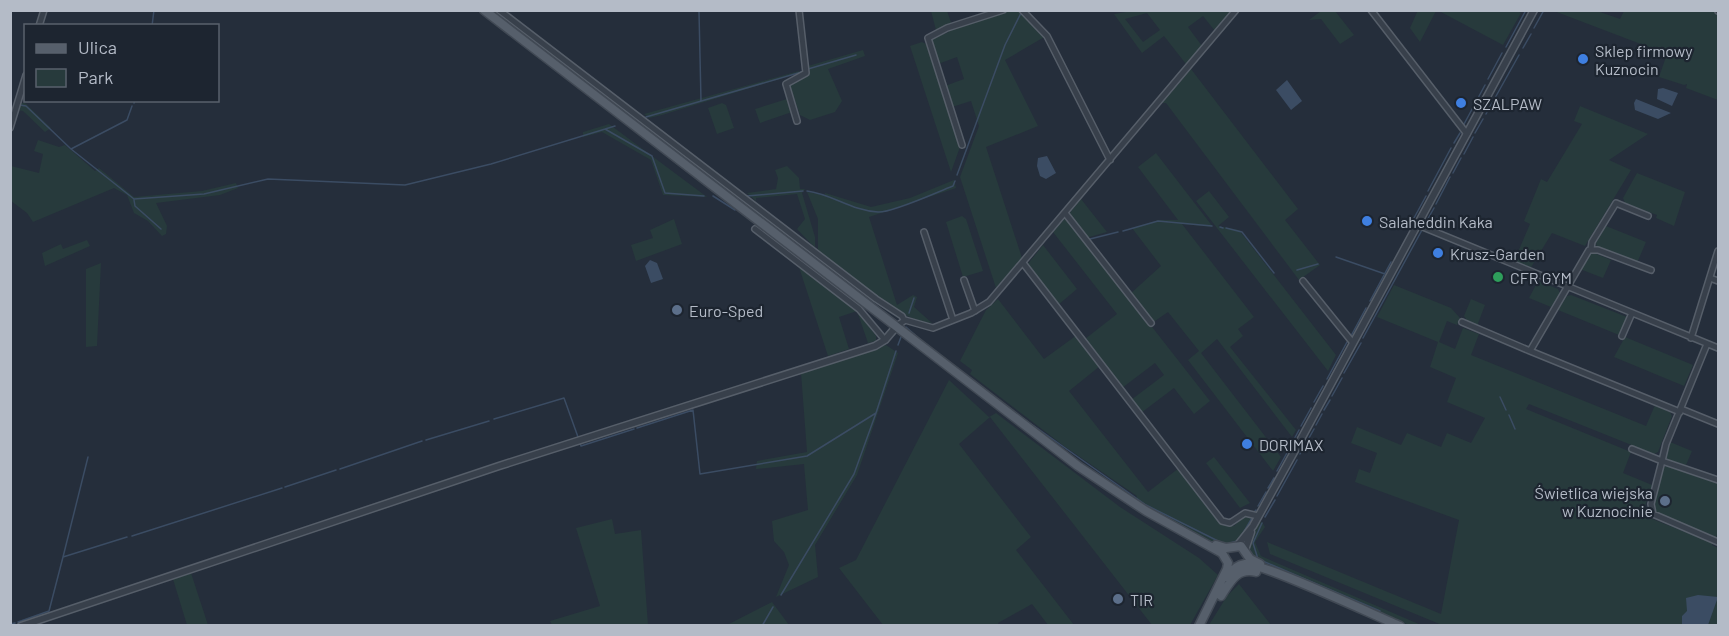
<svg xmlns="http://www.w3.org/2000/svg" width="1729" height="636" viewBox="0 0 1729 636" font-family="Barlow,sans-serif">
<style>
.green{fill:#273a3c;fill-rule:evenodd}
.water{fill:#3b4c63}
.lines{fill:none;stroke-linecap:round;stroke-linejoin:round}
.stream{stroke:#3b4c63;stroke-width:1.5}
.minor-casing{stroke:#565e69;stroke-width:8}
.tertiary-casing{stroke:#565e69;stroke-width:9}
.primary-casing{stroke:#414954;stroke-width:11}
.minor{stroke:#38404b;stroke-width:5}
.tertiary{stroke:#38404b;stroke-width:6}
.primary{stroke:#565f6b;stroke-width:8}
.shop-dot{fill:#3f7fe0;stroke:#1d2530;stroke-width:2}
.leisure-dot{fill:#2e9e5b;stroke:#1d2530;stroke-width:2}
.service-dot{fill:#5c6f8a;stroke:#1d2530;stroke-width:2}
.labels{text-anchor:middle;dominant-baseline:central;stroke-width:4.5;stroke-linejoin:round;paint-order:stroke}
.poi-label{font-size:16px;fill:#b4bbc7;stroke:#1d2530;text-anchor:start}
</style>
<rect width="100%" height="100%" fill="#252e3b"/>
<path class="green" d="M1007,10L1019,11L1046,36L1005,60L1038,126L986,147L1022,258L996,288L960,177L979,126L971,101L952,107L945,86L964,79L957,57L938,64L931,42L934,38L949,32L948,29Z
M1138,10L1146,11H1233L1215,31L1203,16L1188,27L1202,46L1186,64L1164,36L1142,53L1114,14ZM1147,13L1160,30L1143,42L1125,19Z
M1418,10L1436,11L1420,42L1410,28Z
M1516,10L1521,13L1503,45L1439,11Z
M1714,10L1718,12V100L1686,88L1687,84L1684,85L1659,77L1667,54L1554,11H1597L1620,19L1624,11Z
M931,11H947L952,25L936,30Z
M1321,11H1335L1354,35L1340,44L1321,19L1309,20Z
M922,42L926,44L960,147L951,172L910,46Z
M863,50L865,56L828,69L842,101L835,112L810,120L800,115L789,83L806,75L808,66Z
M1191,69L1298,209L1285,220L1320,265L1299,280L1166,103H1162Z
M799,71V73L662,115L649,118L644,114Z
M787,99L792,112L760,123L755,109Z
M20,103H25L51,128L45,132L23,111L18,110Z
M722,103L726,105L734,128L717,134L708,108Z
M1580,106L1648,134L1609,160L1631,170L1585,246L1552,233L1530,269L1517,263L1515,259L1530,224L1524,221L1541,179L1547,182L1582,124L1574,121Z
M609,124L707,197L663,195L651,160L602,132L583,137V132Z
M38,140L59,147L65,145L95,171L99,168L134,197L202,191L236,183L238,188L220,195L156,203L167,226L166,234L162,236L148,221L134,213L127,195L114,188L33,222L27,213L11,201V166L39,173L43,154L34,151Z
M1156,153L1213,227L1182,224L1254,317L1238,329L1243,336L1230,347L1296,430L1292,437L1217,339L1201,353L1281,457L1273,471L1188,360L1199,351L1168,312L1152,323L1130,294L1161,266L1132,228L1159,220H1178L1138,167Z
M787,166L799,178L800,189H805L802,193L815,237V248L797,229L805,219L797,194L756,198V201L747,193L776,189L778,178L775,170Z
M1637,173L1685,192L1674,226L1656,218L1657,215L1625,203L1623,198Z
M954,180L956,188L869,217L897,305L913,295L917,297L914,307L932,323C899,322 845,272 818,251V219L807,192L825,195V193L871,207L910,198Z
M1209,191L1229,217L1218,226L1239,230L1336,355L1328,371L1196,201Z
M1081,199L1107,232L1086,238L1069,214Z
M962,216L966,219L983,271L963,277L946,222Z
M1066,217L1210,401L1194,414L1174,388L1141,413L1131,400L1164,375L1155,363L1122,388L1085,339L1117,314L1053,232Z
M674,219L682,244L636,261L631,245L653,238L650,230Z
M1606,226L1646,242L1637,263L1597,248L1596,243Z
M87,240L90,246L45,266L42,253L61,244L63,249Z
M1043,245L1077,289L1058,305L1027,265Z
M1594,253L1611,260L1603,278L1580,269L1589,255Z
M101,263L97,346L86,347V269Z
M798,264L858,311L876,336V341L868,343L857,311L839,317L849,349L828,356Z
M1538,281L1558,289L1560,293L1551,307L1529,298Z
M1394,285L1451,308L1460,318L1457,325L1447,321L1439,342L1455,349L1463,328L1479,334L1471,355L1646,426L1655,405L1670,412L1672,416L1658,452L1654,454L1529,404L1526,409L1631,452L1623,473L1652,485L1642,515L1713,543L1712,545L1718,548V625H1442L1270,554L1267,542L1441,614L1459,520L1355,482L1359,469L1370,473L1377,453L1351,443L1357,427L1401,445L1407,433L1441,447L1447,433L1471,443L1485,418L1447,402L1456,378L1430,367L1438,342L1377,317Z
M1571,295L1627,317L1619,335L1558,310L1567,296Z
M998,299L1044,359L1077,335L1100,366L1069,391L1148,492L1179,468L1223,525L1234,526L1246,514L1252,516C1250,530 1240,545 1225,545C1207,545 1152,511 1135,501L1137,496L1064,446L970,374L972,370L960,361L986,310Z
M1471,299L1485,305L1477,326L1468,322L1464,316Z
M1625,337L1693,365L1684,386L1614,357Z
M886,345L898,353L857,475L815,545L818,577L776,597L789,565L784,552L774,541L772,521L808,510L804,464L756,469L757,461L807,452L801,373Z
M949,380L989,417L996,413L1120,507L1199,558L1218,575L1190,625H1152L990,417L959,444L1031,537L1016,550L1074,625H1048L1032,604L998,623L999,625H883L839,568L856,560Z
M1670,442L1692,451L1686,465L1668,460L1665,455Z
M1214,457L1250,503L1240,508L1206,463Z
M1667,466L1718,484V531L1716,538L1654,513L1653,509L1663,468Z
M612,519L615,534L641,530L648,625H552L550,621L600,606L576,528Z
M1262,522L1265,527L1255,542L1261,556L1421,625H1409L1256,560L1248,549L1250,540L1259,523Z
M191,573L208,625H187L173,579Z
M1239,584L1271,625H1209L1227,596Z
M772,602L789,625H727Z"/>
<path class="water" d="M1287,80L1302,101L1291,110L1276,90Z
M1663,88L1678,93L1672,106L1657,99L1658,89Z
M1636,99L1671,113L1658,119L1635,110L1634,103Z
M1047,156L1056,173L1046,179L1040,176L1037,166L1038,158Z
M650,260L657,263L663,279L651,283L645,266Z
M1698,595L1718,597L1708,625H1682V616L1687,611L1686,598Z"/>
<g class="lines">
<path class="stream" d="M699,12L701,101
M152,26L154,10
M1534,28L1544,10
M1506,47L1526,10
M1523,48L1531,34
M808,69L856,55
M1488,79L1502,53
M134,103L135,100
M20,105L26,106L71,149L134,199L204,194L268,179L405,185L491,164L615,126
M1486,114L1519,55
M646,117L805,71
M1463,126L1485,85
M605,129L652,156L665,193L704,196
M1475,133L1483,119
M1454,143L1460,133
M71,149L127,120L132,106
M1464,154L1473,137
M1453,173L1461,158
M957,175L1005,45L1021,13
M807,191C832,194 852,211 878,212C892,213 937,192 953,186L955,181
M1428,191L1451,148
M713,196L735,210
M747,196L803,191
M134,200L135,206L161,229
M1436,204L1450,177
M1425,224L1434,208
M1220,227L1223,228
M1226,228L1242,232L1274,273
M1408,229L1426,196
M1123,231L1158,221L1212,226
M1090,239L1118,232
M1336,257L1385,274
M1297,270L1318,264
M1370,301L1391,262
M909,313L914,298
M906,327L922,341
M1351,336L1366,308
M1363,338L1422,230
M898,345L901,337
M1344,373L1361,343
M1327,379L1347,342
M1332,396L1342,378
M1500,397L1506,410
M1314,402L1323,386
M1324,410L1330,400
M1017,414L1146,505L1220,542
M1509,415L1515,429
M494,419L564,398L578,437
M1316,425L1322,414
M1301,426L1311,408
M637,428L693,410L700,474L807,456L876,413L896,351
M426,440L489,421
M580,443L581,446L634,429
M1291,445L1299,430
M1300,454L1314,429
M340,469L422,441
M1277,471L1288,451
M285,487L336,470
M1268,488L1274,478
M1277,496L1297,460
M1258,506L1266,492
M1255,511L1256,510
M1265,517L1275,500
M1262,523L1253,543L1258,559L1380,611
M1242,535L1252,518
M132,536L282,488
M1227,544L1237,541
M63,557L88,457
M781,595L854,474L876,413
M18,622L49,611L63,557L127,537
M10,624L15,623
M762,626L773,607"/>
<g class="minor-casing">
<path id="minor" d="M499,10L876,299L902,316L904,320
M1022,10L1047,36L1110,160
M1371,10L1467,134
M1718,10V11
M39,26L44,10
M797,121L786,84L806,73L799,10
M10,128L26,75
M962,145L928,38L947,28L1003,10
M1065,213L1151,323
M1418,225L1718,348
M755,229L859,309L885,340
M924,232L953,320
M1591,249L1592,242L1616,203L1648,216
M1023,263L1222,521L1230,523L1245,513L1258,516
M1651,270L1598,250H1589L1530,351L1680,412
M1710,278L1718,281
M964,280L975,311
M1303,281L1353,343
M1462,322L1530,351
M896,327L905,320L933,328L971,313L989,302L1236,10
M1622,336L1632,313
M1691,338L1718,251
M1707,344L1666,444L1662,461L1718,480
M1681,409L1718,424
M1632,449L1662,461L1651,504L1653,514L1718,542"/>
</g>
<g class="tertiary-casing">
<path id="tertiary" d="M1237,546L1253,526L1294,452L1534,10
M1245,550L1251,532
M21,626L499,466L875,346L885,340L896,327"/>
</g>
<g class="primary-casing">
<path id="primary" d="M484,10L1078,466L1146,511L1222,553L1228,563L1227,569L1199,626
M1216,545L1226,548L1241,546L1250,559L1260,564
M1227,577C1231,571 1237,565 1245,564C1261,562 1376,616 1400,626
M1221,596C1230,582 1237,567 1256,572"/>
</g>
<use href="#minor" class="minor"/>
<use href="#tertiary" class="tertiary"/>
<use href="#primary" class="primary"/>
</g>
<g class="shop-dot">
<circle cx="1583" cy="59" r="6"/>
<circle cx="1461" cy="103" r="6"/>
<circle cx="1367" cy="221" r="6"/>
<circle cx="1438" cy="253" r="6"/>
<circle cx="1247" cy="444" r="6"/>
</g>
<circle class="leisure-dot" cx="1498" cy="277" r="6"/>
<g class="service-dot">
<circle cx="677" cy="310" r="6"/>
<circle cx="1665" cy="501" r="6"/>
<circle cx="1118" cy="599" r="6"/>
</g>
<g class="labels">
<g class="poi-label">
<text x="1595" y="50">Sklep firmowy<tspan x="1595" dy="18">Kuznocin</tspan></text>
<text x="1473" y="103">SZALPAW</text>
<text x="1379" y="221">Salaheddin Kaka</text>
<text x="1450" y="253">Krusz-Garden</text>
<text x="1510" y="277">CFR GYM</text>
<text x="689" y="310">Euro-Sped</text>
<text x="1259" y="444">DORIMAX</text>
<text x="1653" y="492" text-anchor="end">Świetlica wiejska<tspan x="1653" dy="18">w Kuznocinie</tspan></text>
<text x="1130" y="599">TIR</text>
</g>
</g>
<rect width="1729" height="636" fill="none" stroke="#b4bbc7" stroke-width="24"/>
<rect x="24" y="24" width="195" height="78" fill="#1d2530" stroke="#59616c" stroke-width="1.5"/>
<rect x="36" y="44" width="30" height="9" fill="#565f6b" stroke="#59616c" stroke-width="1.5"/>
<text x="78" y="54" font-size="18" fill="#b4bbc7">Ulica</text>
<rect x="36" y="69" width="30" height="18" fill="#273a3c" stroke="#59616c" stroke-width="1.5"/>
<text x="78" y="84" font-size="18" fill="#b4bbc7">Park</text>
</svg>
